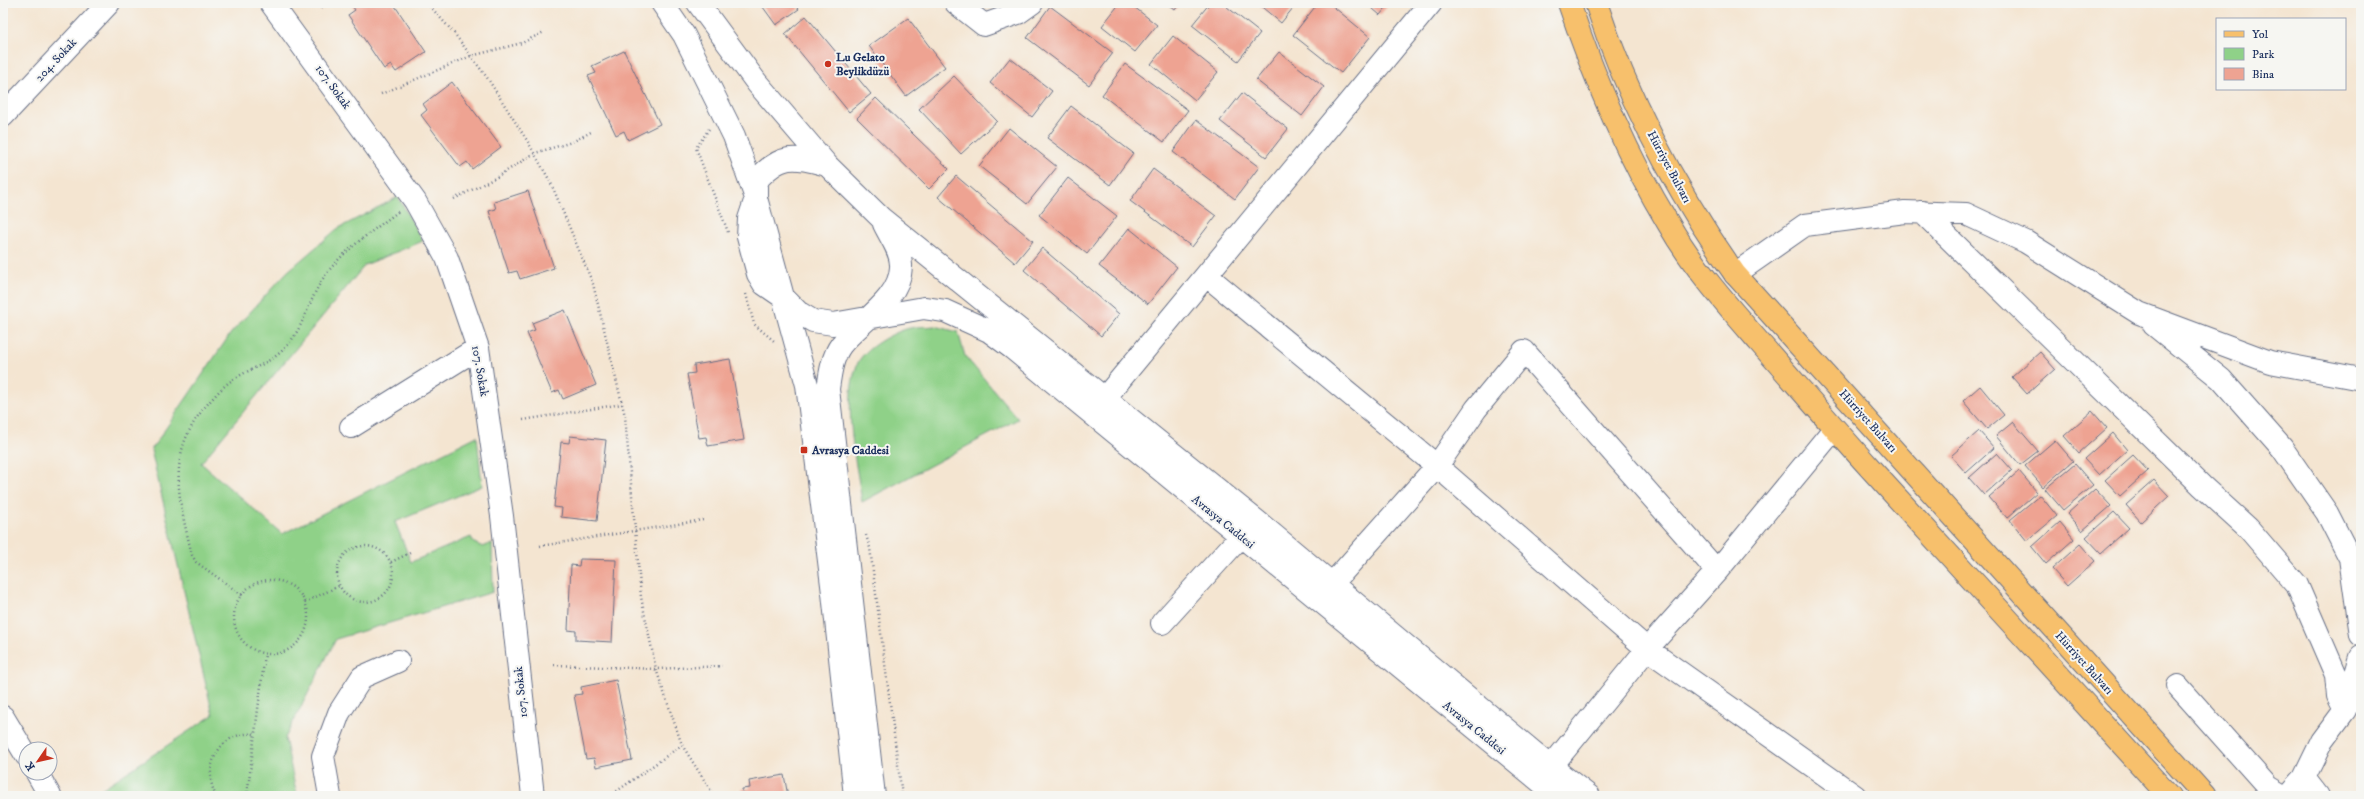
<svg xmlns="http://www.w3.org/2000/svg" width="2364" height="799" viewBox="0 0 2364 799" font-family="'IM FELL DW Pica',serif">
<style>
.green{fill:#8fd188;stroke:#558073}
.building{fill:#eea392}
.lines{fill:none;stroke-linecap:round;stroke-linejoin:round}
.minor-casing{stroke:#676f86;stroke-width:24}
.major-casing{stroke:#676f86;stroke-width:24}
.path{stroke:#676f86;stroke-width:2.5;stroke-dasharray:1 3;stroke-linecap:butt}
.minor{stroke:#fff;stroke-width:22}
.major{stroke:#f7c06c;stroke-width:22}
.poi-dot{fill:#c8321e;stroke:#f6f6f2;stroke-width:1.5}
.labels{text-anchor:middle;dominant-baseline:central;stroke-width:4;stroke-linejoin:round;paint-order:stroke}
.poi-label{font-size:12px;font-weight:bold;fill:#1b2f5e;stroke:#f6f6f2;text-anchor:start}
.street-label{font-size:12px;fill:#1b2f5e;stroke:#f6f6f2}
</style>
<rect width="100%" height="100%" fill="#f6f6f2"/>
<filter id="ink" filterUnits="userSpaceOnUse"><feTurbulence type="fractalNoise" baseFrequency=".025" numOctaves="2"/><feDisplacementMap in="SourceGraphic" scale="8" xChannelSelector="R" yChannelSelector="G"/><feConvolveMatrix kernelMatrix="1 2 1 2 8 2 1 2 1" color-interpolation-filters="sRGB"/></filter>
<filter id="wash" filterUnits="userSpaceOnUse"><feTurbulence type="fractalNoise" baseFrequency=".012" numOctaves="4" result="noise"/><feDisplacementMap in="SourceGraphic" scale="16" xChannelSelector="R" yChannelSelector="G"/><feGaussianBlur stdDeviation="0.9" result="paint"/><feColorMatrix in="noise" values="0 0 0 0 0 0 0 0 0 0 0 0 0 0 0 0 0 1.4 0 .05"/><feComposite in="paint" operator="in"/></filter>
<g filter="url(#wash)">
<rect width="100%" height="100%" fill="#f4e5d1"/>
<path class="green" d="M398,197L423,241L365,265L201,463L282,534L477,436L482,486L395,522L411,562L471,537L474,543L483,547L492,543L493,592L336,639L285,738L297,796H91L213,715L151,450L231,333L287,272L337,229Z
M935,326L958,332L965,356L1018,419L862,502C856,461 842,405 857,365C862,349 895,331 910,328C918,326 927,327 935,326Z"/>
<g id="blocks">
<path class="building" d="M353,3H393L426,52L396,72L391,65L384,69L348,15L355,10L351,4Z
M760,3H794L799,9L776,25Z
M1120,3H1129L1157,25L1135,52L1102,26Z
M1166,3H1180L1175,10Z
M1210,3H1222L1260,33L1238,61L1192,25Z
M1257,3H1297L1281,23Z
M1318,3H1329L1370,37L1341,73L1293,35Z
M1366,3H1390L1380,15Z
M1050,6L1113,53L1089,85L1027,38Z
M806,16L871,94L849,112L785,34Z
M908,18L945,67L906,96L869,46Z
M1173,36L1218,72L1195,100L1151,64Z
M624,51L660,124L628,140L624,131L616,135L588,76L596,73L592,66Z
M1279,52L1324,87L1302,116L1256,80Z
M1010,58L1052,91L1032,117L990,83Z
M1125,64L1188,110L1164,142L1102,95Z
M954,76L997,121L961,154L919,109Z
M452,82L501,147L472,169L467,162L460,167L421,115L427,110L423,104Z
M1242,93L1288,129L1266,157L1220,121Z
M876,98L949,169L929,189L857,118Z
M1071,106L1133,153L1110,185L1047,138Z
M1196,120L1259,167L1235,199L1173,152Z
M1009,128L1057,167L1027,204L979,166Z
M1153,169L1216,216L1192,247L1130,201Z
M956,176L1033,241L1015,263L938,197Z
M1068,178L1117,216L1087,254L1039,215Z
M528,191L554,268L520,279L517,271L509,273L489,211L496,209L494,202Z
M1129,228L1177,267L1148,304L1099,266Z
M1042,248L1119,314L1101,336L1024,270Z
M565,310L596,385L563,399L559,390L552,393L527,333L535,330L532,323Z
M2040,352L2055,369L2027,394L2012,377Z
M730,359L744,440L708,446L706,437L699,438L687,374L695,373L694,365Z
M1980,386L2004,415L1987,429L1963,401Z
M2092,411L2107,428L2079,453L2064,436Z
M2013,422L2038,451L2020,465L1996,436Z
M1979,431L1994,448L1966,473L1951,456Z
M2113,433L2127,450L2099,475L2084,459Z
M570,436L606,440L597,521L561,517L562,508L554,507L561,442L569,443Z
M2055,440L2073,461L2043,487L2025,466Z
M1997,453L2012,470L1984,495L1969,478Z
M2133,455L2148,471L2120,496L2105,480Z
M2075,464L2093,485L2063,510L2045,489Z
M2019,471L2037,492L2007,518L1989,497Z
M2154,480L2169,496L2141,522L2126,505Z
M2095,489L2111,506L2082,531L2067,514Z
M2040,495L2057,516L2027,541L2010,520Z
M2114,512L2129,528L2101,553L2086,537Z
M2060,522L2074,539L2046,564L2032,547Z
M2080,544L2095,561L2067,586L2052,569Z
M580,559L616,560L612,642L576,640V631L568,630L571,565L579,566Z
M616,680L632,760L596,767L594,758L586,759L574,695L582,694L581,687Z
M784,775L788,796H743L742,789L750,788L749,781Z"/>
</g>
</g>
<g filter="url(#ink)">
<use href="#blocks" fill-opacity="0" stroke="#676f86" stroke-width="1"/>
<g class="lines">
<g class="minor-casing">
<path id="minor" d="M271,3L415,201L447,258L478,348L502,516L533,796
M662,3L684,35L734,136L756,198L807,385L833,593L855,796
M698,3L757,83L827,165L881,218L1258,522L1550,766L1589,796
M956,3L984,25L1018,13L1032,3
M3,116L109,3
M827,165C793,156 781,153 756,181V198L749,219L748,237L758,274L764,284L783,297L798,312L813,321L833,324L924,308L945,311L989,331L1012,348L1558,796
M1922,212L2202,486L2248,528L2297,585L2336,675L2338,696L2345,710
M1735,274L1805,225L1905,212L1966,214L2026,242L2139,313L2270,362L2361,379
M1207,276L1437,466L1476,409L1524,351L1717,571
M2154,325L2221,379L2282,448L2327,513L2350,558L2361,635
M1104,399L1431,3
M351,427L478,348
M1331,585L1437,466L1647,649L1855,796
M1162,623L1241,536
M2178,686L2268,787L2283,796
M3,717L26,755
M37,773L50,796
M2304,778L2318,796
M1541,779L1647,649L1717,571L1834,429
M330,796L323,756L339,713L362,677L398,661
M874,796L828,389C830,375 832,357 841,345C860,321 900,300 901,267C902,252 890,237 884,224
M2288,796L2304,778L2322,741L2345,710L2361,657"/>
</g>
<g class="major-casing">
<path id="major" d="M1569,3C1594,78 1627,155 1668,223C1693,267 1727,305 1760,343C1797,385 1833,427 1870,468C1970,577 2069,687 2169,796
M1596,3C1628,100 1676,191 1735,274L2205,796"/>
</g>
<path class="path" d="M427,3L454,33L488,79L528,142L551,183L593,284L625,416L641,597L656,669L682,745L713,794L720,796
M321,9L328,3
M381,94L471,56L522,43L544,32
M709,129L696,148L728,232
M454,199L497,177L535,153L572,142L593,131
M746,294L754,324L774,341
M523,420L622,404
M866,535L870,548L902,796
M337 574a28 28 0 1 1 56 0a28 28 0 1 1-56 0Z
M540,546L703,520
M391,562L410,553
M234 617a37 37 0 1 1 74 0a37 37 0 1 1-74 0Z
M242,595L196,562L192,555C179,500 165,455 205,407C213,398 222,387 231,381C248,369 270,364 285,348C304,328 309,299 324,277C343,250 373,231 399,211
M305,602L339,586
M554,665L656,669L722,666
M216,796C201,767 220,730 255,734
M247,796L265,654
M610,796L682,745"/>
<use href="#minor" class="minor"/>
<use href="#major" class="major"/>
</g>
</g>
<g class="poi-dot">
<circle cx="828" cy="64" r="4"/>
<rect x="800" y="446" width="8" height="8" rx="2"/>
</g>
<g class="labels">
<g class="poi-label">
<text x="836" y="57">Lu Gelato<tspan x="836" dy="14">Beylikdüzü</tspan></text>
<text x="812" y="450">Avrasya Caddesi</text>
</g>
<g class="street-label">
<text transform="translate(56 60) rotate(-47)">204. Sokak</text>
<text transform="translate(333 87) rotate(54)">107. Sokak</text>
<text transform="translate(1669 167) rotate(62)">Hürriyet Bulvarı</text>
<text transform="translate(480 371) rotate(80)">107. Sokak</text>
<text transform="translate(1868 421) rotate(48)">Hürriyet Bulvarı</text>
<text transform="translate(1223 522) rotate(39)">Avrasya Caddesi</text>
<text transform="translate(2084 663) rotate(48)">Hürriyet Bulvarı</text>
<text transform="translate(521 692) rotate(-96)">107. Sokak</text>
<text transform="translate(1474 728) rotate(39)">Avrasya Caddesi</text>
</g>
</g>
<rect width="2364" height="799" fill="none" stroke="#f6f6f2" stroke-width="16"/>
<rect x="2216" y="18" width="130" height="72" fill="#f6f6f2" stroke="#9ea6b7"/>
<rect x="2224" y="31" width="20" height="6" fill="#f7c06c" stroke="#9ea6b7"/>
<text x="2252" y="38" font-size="12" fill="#1b2f5e">Yol</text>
<rect x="2224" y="48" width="20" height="12" fill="#8fd188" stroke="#9ea6b7"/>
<text x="2252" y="58" font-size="12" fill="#1b2f5e">Park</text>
<rect x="2224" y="68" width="20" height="12" fill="#eea392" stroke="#9ea6b7"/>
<text x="2252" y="78" font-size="12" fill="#1b2f5e">Bina</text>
<g transform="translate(38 761) rotate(236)"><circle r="19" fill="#f6f6f2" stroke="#9ea6b7"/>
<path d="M0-3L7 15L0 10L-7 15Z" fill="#c8321e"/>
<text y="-6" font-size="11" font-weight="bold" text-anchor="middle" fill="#1b2f5e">K</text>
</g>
</svg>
